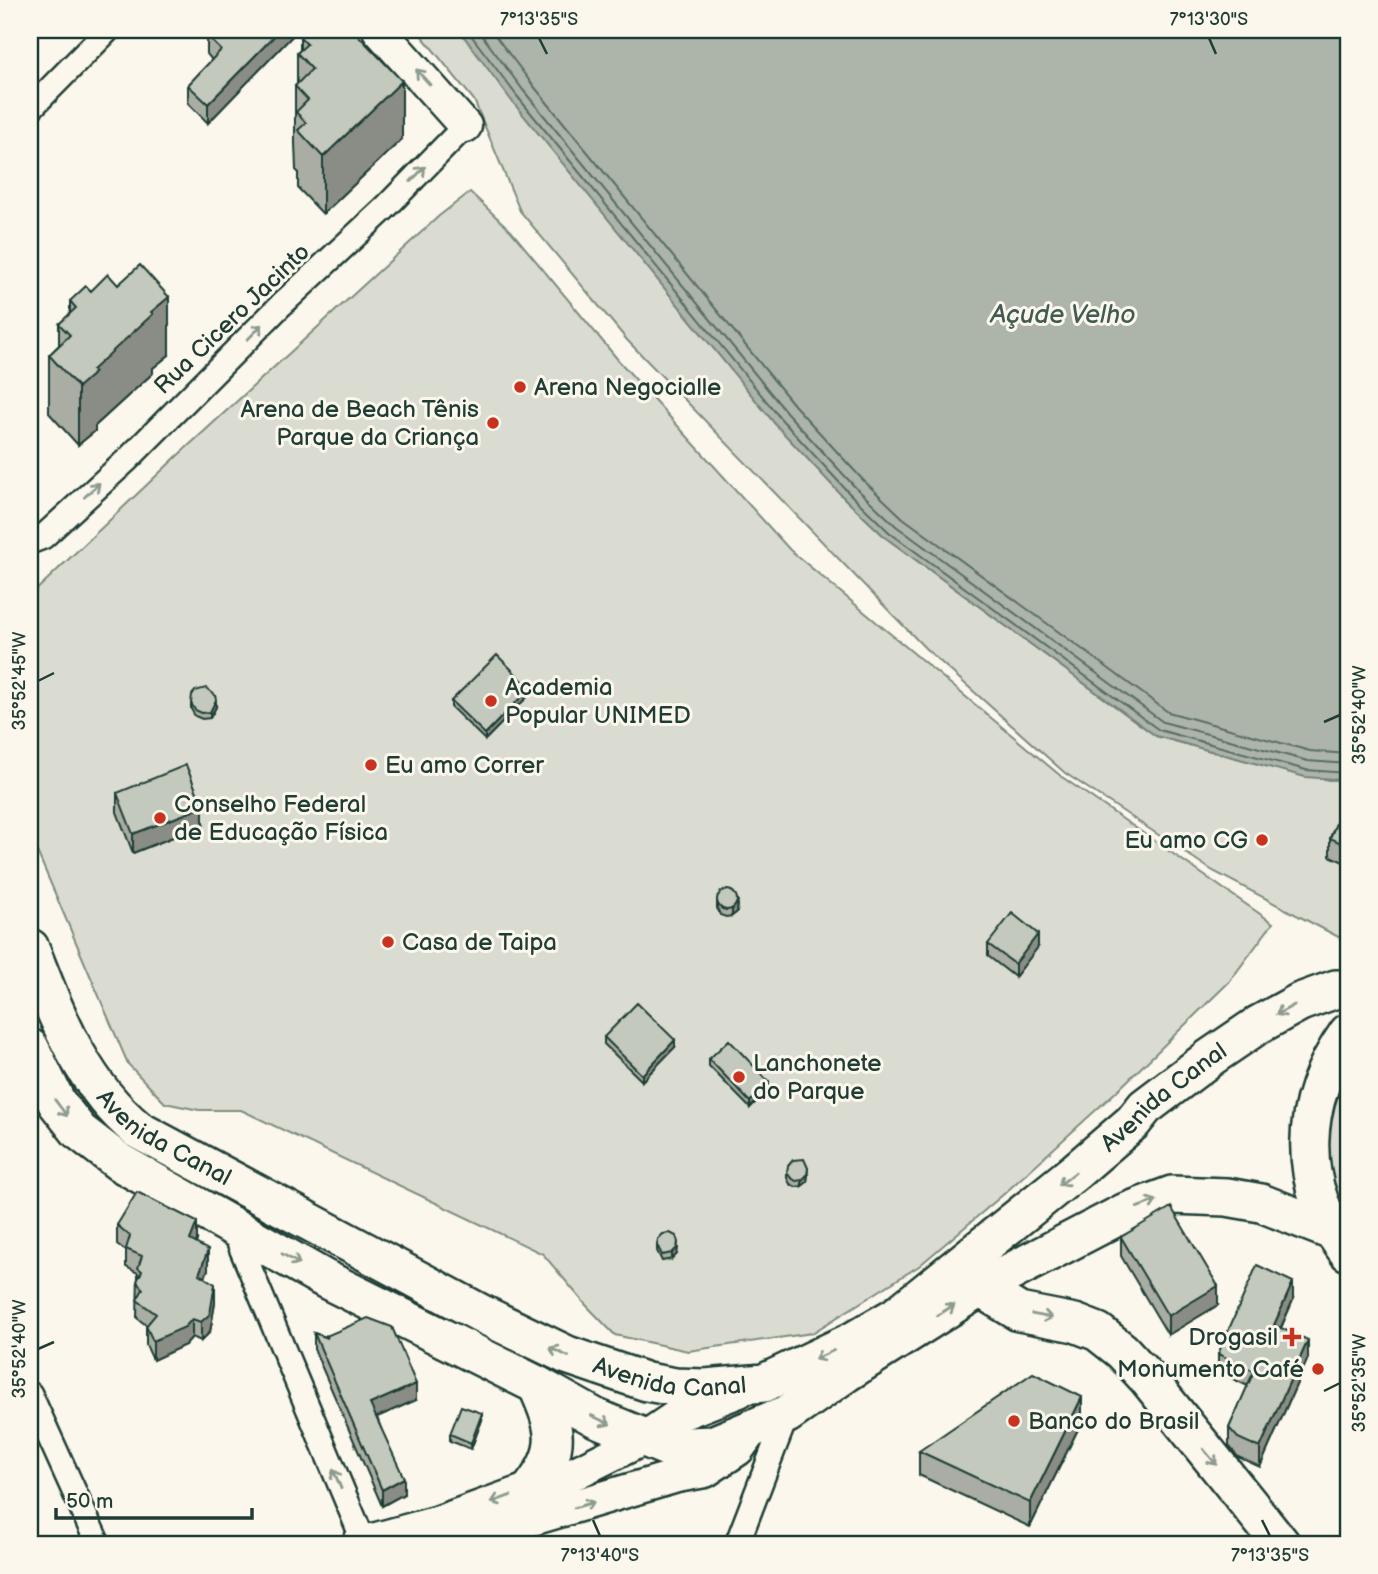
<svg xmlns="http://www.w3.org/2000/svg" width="1378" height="1574" viewBox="0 0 1378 1574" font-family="'Balsamiq Sans',sans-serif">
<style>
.green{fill:#dbdcd1;stroke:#7d8c82;stroke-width:2}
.water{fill:#adb4aa;stroke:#74847b;stroke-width:2}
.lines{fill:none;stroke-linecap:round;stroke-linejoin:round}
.shore{stroke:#586d63;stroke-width:2}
.minor-casing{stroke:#1f3d34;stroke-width:28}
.secondary-casing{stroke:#1f3d34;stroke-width:37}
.primary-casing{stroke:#1f3d34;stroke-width:42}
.minor{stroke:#fbf7ec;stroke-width:23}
.secondary{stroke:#fbf7ec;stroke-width:32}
.primary{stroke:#fbf7ec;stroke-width:37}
.wall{fill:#a9ada3;stroke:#1f3d34;stroke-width:2}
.shaded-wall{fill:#898d85;stroke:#1f3d34;stroke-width:2}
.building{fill:#c4c9be;stroke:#1f3d34;stroke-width:2}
.oneway{stroke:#8d9a90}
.ticks{fill:none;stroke:#1f3d34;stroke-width:2.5}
.poi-dot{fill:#c8321e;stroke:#fbf7ec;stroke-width:2.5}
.labels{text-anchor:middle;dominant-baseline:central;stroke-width:6;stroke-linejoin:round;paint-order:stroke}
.street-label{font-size:24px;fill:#1f3d34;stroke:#fbf7ec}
.poi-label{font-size:24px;fill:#1f3d34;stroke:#fbf7ec;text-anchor:start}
.water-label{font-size:26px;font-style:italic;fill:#425b52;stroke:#fbf7ec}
.neatline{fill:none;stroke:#1f3d34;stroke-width:2.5}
.ticks-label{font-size:18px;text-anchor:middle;fill:#1f3d34}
</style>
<rect width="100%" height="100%" fill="#fbf7ec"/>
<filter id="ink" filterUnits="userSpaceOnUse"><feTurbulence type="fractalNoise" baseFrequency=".0143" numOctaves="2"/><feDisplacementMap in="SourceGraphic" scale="14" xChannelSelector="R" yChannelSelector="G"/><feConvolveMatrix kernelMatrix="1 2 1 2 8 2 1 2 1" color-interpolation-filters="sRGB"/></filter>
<g filter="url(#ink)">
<path class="green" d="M417,30H459L844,498L886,538L1156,736L1328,780H1348V942L1213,871L1065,773L925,648L627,340L520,211L474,100Z
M470,192L511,231L619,361L790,550L1062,777L1273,923L1229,982L1119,1089L1005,1193L919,1266L812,1333L688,1351L615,1335L586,1305L543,1254L241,1110H199L165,1103L128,1064L30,835V596L174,459L439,216Z
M1348,1062V1236L1322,1144L1337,1081Z"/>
<path class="water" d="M459,30H1348V780L1305,777L1156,736L886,538L844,498L775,424L511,100Z"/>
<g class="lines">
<path class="shore" d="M467,30L517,96L781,419L849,493L890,533L1159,730L1306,770L1348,773
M478,30L523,90L787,413L855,487L896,526L1163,722L1308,761L1348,764
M491,30L532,84L795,406L863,480L903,518L1168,712L1310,751L1348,754"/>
<g class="minor-casing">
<path id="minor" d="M30,109L108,30
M30,542L43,537L128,459L281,305L385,208L465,126
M232,1226L364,1542
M30,1394L98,1544
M737,1544L787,1414"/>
</g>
<g class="secondary-casing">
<path id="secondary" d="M379,30L465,126
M358,1544L439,1522L577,1472L643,1439L680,1414L739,1391
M448,1544L677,1476L705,1471L738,1449L748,1435"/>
</g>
<g class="primary-casing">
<g id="primary">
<path id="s1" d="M30,948C57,1016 80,1082 138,1130L482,1314L567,1355L647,1382L675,1387L705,1388L764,1383L853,1341L896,1316L1076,1171L1133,1122L1145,1107L1211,1057L1258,1025L1300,1002L1336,989L1348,990"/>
<path d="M1348,1033C1299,1102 1295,1184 1348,1252"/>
<path d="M30,1048L57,1103L79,1131L119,1162L325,1279L537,1385L596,1418L667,1447L712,1445L787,1414L846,1373L980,1288L1126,1212L1172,1195L1227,1197L1261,1203L1332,1231"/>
<path d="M980,1288L1019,1312L1075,1323L1098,1332L1122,1351L1148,1379L1281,1544"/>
<path d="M532,1488C563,1449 556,1428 537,1385"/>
</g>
</g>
<use href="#minor" class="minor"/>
<use href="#secondary" class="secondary"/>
<use href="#primary" class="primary"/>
</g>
<path class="wall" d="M213,30H298L208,123L188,103V85L212,60L207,54V36Z
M300,37L402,139L323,214L298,188V172L296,170L295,143V86L297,84V53L300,50Z
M91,291L169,355L153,368V373L95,426V431L78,445L49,413V355L59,345V324L70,314V301Z
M530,694L485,740L451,707V701Z
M191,703L216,707L210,718L202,719L195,716L191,709Z
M117,793L203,825L133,853L117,812Z
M1348,795V864L1330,856V838Z
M717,902L738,905L737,912L732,916L726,917L720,915L717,908Z
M988,944L1038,947L1015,977L988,956Z
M604,1037L675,1047L642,1081L604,1044Z
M709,1059L769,1088L750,1108L709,1066Z
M787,1172L808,1175L807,1182L802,1186L796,1187L790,1184L787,1178Z
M117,1225L197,1240L196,1243L208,1269L205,1278L215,1303L210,1332L201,1341L192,1337L185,1345L153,1360L146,1345V1325L137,1318L138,1273L126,1267V1251L117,1244Z
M1121,1237L1218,1305L1168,1335L1121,1256Z
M657,1245L678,1248L677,1254L672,1259L662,1261L657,1251Z
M1293,1300L1281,1328L1308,1358L1260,1467L1238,1457L1229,1446V1428L1248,1386L1218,1372V1354Z
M314,1333L326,1337V1336L416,1400L377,1417L404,1494L382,1506L314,1349Z
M482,1420L471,1449L450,1441V1434Z
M1082,1421L1030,1527L919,1475V1451Z"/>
<path class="shaded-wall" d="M280,30H298L208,123V104Z
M402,81V139L323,214V157Z
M169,297V355L153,368V373L95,426V431L78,445V387L92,370L151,312Z
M530,688V694L485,740V734Z
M216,700V707L210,718V712Z
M203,807V825L133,853V834Z
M738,899L737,912L732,916V910Z
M1038,934V947L1015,977V964Z
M675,1040V1047L642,1081V1075Z
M769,1082V1088L750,1108V1102Z
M808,1168L807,1182L802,1186V1180Z
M197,1222V1240L190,1259V1240Z
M678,1242L677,1254L672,1259V1253Z
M208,1250V1269L199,1293V1274Z
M1293,1282V1300L1274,1343V1325Z
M215,1284V1303L210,1332L201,1341V1322Z
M1218,1286V1305L1168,1335V1316Z
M192,1319V1337L185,1345L153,1360V1341Z
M1308,1340V1358L1260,1467V1448Z
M416,1384V1400L370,1420V1404Z
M1082,1397V1421L1030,1527V1503Z
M482,1413V1420L471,1449V1443Z
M404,1478V1494L382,1506V1490Z"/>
<path class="building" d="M213,30H280L208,104L188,85L221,50L207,36Z
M309,30H353L402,81L323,157L298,130L306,123L296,112L308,100L295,86L312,69L297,53L307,44L300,37Z
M140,265L169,297L151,312L153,314L92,370L95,372L78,387L49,355L70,335L59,324L76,308L70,301L86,286L91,291L108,274L118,285Z
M497,655L530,688L485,734L451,701Z
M206,688L215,695L216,700L210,712L202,713L195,710L191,703L192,695L195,691Z
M186,765L203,807L133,834L117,793Z
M1348,795V846L1330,838Z
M717 900a10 10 0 1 1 20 0a10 10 0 1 1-20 0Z
M1012,913L1038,934L1015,964L988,944Z
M637,1003L675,1040L642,1075L604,1037Z
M729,1040L769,1082L750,1102L709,1059Z
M804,1159L808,1168L807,1175L802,1180L796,1181L790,1177L787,1172L788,1166L793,1160Z
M137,1192L197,1222L190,1240L208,1250L199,1274L215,1284L210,1314L201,1322L192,1319L185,1327L153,1341L146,1326L156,1314L137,1300L143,1289L137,1281L142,1271L138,1268L142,1256L126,1249L130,1236L117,1225Z
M1171,1207L1218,1286L1168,1316L1121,1237Z
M670,1233L676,1236L678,1242L677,1248L672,1253L662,1255L657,1245L658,1239L663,1234Z
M1257,1265L1293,1282L1274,1325L1308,1340L1260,1448L1238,1438L1229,1428L1254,1371L1218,1354Z
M368,1318L392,1327L416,1384L370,1404L404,1478L382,1490L314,1333L328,1338L326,1336Z
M1033,1373L1082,1397L1030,1503L919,1451Z
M461,1406L482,1413L471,1443L450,1434Z"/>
<defs><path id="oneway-shaft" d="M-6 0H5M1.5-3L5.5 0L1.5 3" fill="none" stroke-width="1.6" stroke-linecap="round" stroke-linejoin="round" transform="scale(1.75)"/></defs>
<g class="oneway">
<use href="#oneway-shaft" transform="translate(423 77) rotate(-132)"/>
<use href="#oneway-shaft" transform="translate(418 174) rotate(-46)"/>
<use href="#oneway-shaft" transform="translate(255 332) rotate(-45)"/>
<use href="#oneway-shaft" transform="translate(92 490) rotate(-43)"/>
<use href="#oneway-shaft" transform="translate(1285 1010) rotate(151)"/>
<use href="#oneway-shaft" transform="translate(61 1108) rotate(53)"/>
<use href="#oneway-shaft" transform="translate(1067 1179) rotate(142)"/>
<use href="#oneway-shaft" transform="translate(1147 1204) rotate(-20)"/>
<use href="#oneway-shaft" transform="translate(291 1259) rotate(30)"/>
<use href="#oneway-shaft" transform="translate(946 1310) rotate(-33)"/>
<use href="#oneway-shaft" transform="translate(1042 1316) rotate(10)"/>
<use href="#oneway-shaft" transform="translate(559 1352) rotate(-155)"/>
<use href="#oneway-shaft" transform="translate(824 1355) rotate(155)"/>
<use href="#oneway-shaft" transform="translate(601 1420) rotate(25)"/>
<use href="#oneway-shaft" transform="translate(1210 1457) rotate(50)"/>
<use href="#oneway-shaft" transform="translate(337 1479) rotate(-113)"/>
<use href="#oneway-shaft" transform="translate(501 1499) rotate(160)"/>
<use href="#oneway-shaft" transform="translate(584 1505) rotate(-16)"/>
</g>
</g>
<path class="ticks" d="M539,38L547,54M1209,38L1216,54M38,681L54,673M1324,722L1340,715M38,1349L54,1342M1324,1391L1340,1383M593,1520L600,1536M1262,1520L1270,1536"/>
<g class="poi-dot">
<circle cx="520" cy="387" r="7"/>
<circle cx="493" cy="423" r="7"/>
<circle cx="491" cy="701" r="7"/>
<circle cx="371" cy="765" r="7"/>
<circle cx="160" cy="818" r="7"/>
<circle cx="1262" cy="840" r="7"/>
<circle cx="388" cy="942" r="7"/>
<circle cx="739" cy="1077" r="7"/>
<path d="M1288.5 1326.5h7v7h7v7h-7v7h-7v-7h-7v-7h7z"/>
<circle cx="1318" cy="1369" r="7"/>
<circle cx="1014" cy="1421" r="7"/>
</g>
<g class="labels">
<g class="street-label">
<text transform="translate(232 319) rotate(-44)">Rua Cicero Jacinto</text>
<text stroke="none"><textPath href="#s1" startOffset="1395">Avenida Canal</textPath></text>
<text stroke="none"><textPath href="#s1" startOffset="240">Avenida Canal</textPath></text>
<text stroke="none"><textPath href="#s1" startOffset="805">Avenida Canal</textPath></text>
</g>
<g class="poi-label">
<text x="534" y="387">Arena Negocialle</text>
<text x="479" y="409" text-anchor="end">Arena de Beach Tênis<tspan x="479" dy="28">Parque da Criança</tspan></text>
<text x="505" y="687">Academia<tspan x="505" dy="28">Popular UNIMED</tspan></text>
<text x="385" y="765">Eu amo Correr</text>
<text x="174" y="804">Conselho Federal<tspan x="174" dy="28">de Educação Física</tspan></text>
<text x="1248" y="840" text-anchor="end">Eu amo CG</text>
<text x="402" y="942">Casa de Taipa</text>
<text x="753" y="1063">Lanchonete<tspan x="753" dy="28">do Parque</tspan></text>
<text x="1278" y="1337" text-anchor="end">Drogasil</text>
<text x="1304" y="1369" text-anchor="end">Monumento Café</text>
<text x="1028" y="1421">Banco do Brasil</text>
</g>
<g class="water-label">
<text x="1063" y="315">Açude Velho</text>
</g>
</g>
<rect width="1378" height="1574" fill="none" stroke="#fbf7ec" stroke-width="77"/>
<path d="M56 1508v10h196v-10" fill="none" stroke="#1f3d34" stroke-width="3.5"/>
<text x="66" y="1508" font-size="21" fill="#1f3d34" stroke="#fbf7ec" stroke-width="5" paint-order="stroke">50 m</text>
<rect x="38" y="38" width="1302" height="1498" class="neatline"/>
<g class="ticks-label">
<text x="539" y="25">7°13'35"S</text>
<text x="1209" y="25">7°13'30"S</text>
<text transform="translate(19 681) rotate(-90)" y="6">35°52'45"W</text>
<text transform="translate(1359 715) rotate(-90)" y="6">35°52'40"W</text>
<text transform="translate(19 1349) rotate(-90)" y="6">35°52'40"W</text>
<text transform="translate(1359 1383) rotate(-90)" y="6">35°52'35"W</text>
<text x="600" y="1561">7°13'40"S</text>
<text x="1270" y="1561">7°13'35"S</text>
</g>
</svg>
